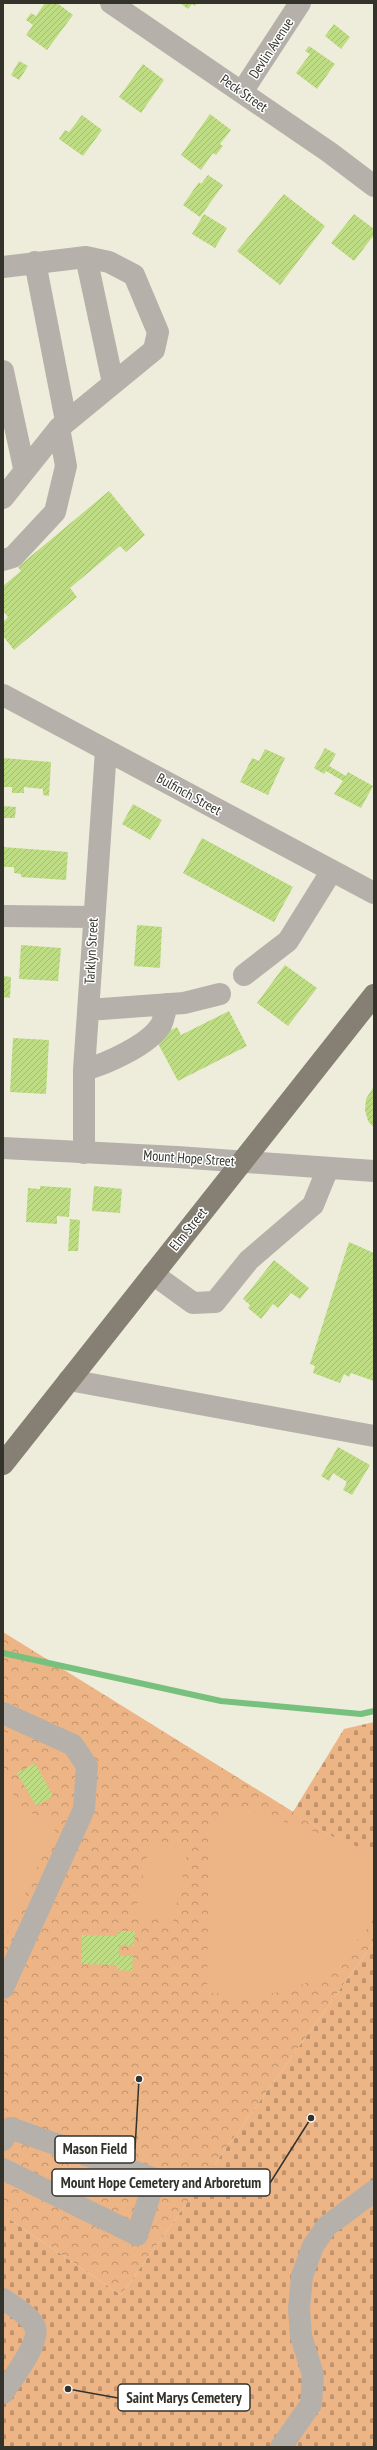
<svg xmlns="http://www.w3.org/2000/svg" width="377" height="2450" font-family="'PT Sans Narrow',sans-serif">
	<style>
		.forest { fill: url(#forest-crowns) }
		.cemetery { fill: url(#cemetery-stones) }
		.garden { fill: #edb485 }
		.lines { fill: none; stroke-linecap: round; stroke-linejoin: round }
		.stream { stroke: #78c07d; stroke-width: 6 }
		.building { fill: url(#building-hatch) }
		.minor { stroke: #b5b1aa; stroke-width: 22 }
		.major { stroke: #868074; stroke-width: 22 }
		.labels { text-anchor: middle; stroke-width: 3; stroke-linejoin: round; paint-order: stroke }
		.street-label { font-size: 14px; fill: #33332c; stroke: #fff }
		.leader { fill: none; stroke: #33332c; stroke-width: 1.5 }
		.callout-dot { fill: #33332c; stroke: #fff; stroke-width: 1.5 }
		.callout { fill: #fff; stroke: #33332c; stroke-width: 1.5 }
		.callout-label { font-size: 15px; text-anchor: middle; font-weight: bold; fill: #33332c }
	</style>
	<defs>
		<pattern id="forest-crowns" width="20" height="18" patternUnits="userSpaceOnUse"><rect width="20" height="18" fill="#edb485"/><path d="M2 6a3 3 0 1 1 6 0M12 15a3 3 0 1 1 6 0" fill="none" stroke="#c1936d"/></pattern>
		<pattern id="cemetery-stones" width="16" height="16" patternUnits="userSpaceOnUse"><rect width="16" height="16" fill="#edb485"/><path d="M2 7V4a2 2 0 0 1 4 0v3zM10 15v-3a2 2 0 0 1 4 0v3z" fill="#c1936d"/></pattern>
		<pattern id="building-hatch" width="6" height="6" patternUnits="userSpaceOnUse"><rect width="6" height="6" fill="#bddc83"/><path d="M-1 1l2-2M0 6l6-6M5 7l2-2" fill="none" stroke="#a3bd71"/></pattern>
	</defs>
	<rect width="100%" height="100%" fill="#eeeddc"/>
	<!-- forest -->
	<path class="forest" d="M3,1632L374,1862V1942L121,2295L3,2215Z"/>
	<!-- cemetery -->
	<path class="cemetery" d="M374,1722V1862L293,1812L344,1729Z
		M374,1942V2447H3V2215L121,2295Z"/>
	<!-- garden -->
	<path class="garden" d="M3,1731L11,1734L3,1757Z
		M3,1772L20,1810L59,1821L3,1941Z
		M236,1805L374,1852C374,1868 377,1902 374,1916C371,1926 362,1935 355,1943C316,1993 266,2001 207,1992L209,1824Z
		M150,1842L188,1850L173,1923L135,1915Z"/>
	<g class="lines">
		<!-- stream -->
		<path class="stream" d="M3,1653L221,1701L361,1714L374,1711"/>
	</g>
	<!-- building -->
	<path class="building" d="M45,3H57L73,15L47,50L26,35L33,25L26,20L31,13L36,16Z
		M180,3H197L195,6L192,4L188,9Z
		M334,24L350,37L341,49L325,36Z
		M309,46L335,64L317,89L296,73L310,54L305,51Z
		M19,61L28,66L19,80L11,75Z
		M143,64L164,80L141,113L119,97Z
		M210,114L231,130L220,144L223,146L216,155L213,153L201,170L181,155Z
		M82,115L102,130L83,156L59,139L65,130L69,132Z
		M208,175L223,185L200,217L183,205L199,182L201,184Z
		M284,194L325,226L280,285L237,251Z
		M204,214L227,228L215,248L192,234Z
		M354,214L374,229V235L354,261L331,243Z
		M109,491L145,535L126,552L120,546L70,588L77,597L14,650L3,636V622L8,617L3,611V586L21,571L18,567Z
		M325,748L336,754L329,766L346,776L348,772L373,786L361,808L334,794L343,781L326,771L324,774L314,768Z
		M265,749L285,758L268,795L240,782L252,758L259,761Z
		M3,758L51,762L49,796L43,795V789L24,787V793H12V787H3Z
		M133,804L162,820L150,840L122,824Z
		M3,806L16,807L15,818H3Z
		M202,838L293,887L274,922L183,873Z
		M3,847L68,852L66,880L21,877V874L14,873V867H3Z
		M137,925L162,927L160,968L134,966Z
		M21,945L61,948L58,981L19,979Z
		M285,965L317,988L288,1026L257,1003Z
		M3,976L11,977L10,998L3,997Z
		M229,1011L247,1046L178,1081L155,1038L177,1027L181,1035Z
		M13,1038L49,1040L46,1094L10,1092Z
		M374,1086V1128L368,1121L365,1110L366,1099Z
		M40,1186L71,1188L69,1217L57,1216V1224L26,1222L28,1188L40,1189Z
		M94,1186L122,1189L120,1213L92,1211Z
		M70,1219L80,1220L78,1251H68Z
		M349,1242L374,1253V1381L351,1373L349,1377L344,1374L340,1383L313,1373L315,1366L310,1364Z
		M274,1260L309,1288L300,1299L291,1293L278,1308L273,1304L261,1319L248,1308L250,1305L243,1299Z
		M338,1447L370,1465L352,1495L343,1490L347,1482L333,1473L329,1481L321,1476Z
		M35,1763L53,1796L36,1806L17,1773Z
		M118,1931H135L134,1946L119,1945V1956H133L132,1971L117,1970V1965L81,1964L82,1935L118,1936Z"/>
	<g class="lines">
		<!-- minor -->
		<path class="minor" d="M111,3L329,152L374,186
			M242,92L300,3
			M86,257L113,383
			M35,262L66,421
			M3,267L86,257L109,262L134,275L158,332L154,350L59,428L3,498
			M3,371L24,468
			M3,560L13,557L55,512L66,466L59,428
			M3,695L374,893
			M3,916L93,917
			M244,975L288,941L331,872
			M88,1010L184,1003L220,994
			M84,1070C106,1064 149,1045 161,1025C164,1019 165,1011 167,1004
			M3,1148L177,1157L374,1171
			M84,1153V1070L106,750
			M153,1274L193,1303L215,1302L249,1260L313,1205L328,1168
			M69,1380L374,1436
			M3,1713L73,1745L87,1766L84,1809L3,1988
			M3,2140L10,2128L155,2179L137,2235L3,2169
			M3,2299C13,2306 28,2314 34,2325C43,2340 12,2379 3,2393
			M281,2447L311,2404L313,2375L301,2336L299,2309L302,2276L313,2246L327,2226L374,2191"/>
		<!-- major -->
		<path class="major" d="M3,1464L374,995"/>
	</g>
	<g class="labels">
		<!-- street labels -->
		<g class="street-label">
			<text transform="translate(271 48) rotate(-57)" y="5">Devlin Avenue</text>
			<text transform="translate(244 93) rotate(35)" y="5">Peck Street</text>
			<text transform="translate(189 794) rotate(29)" y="5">Bulfinch Street</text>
			<text transform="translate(91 951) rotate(-87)" y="5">Tarklyn Street</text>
			<text transform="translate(189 1158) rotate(4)" y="5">Mount Hope Street</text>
			<text transform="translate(188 1229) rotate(-51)" y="5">Elm Street</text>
		</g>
	</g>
	<!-- callouts -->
	<path class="leader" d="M139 2079L135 2149M311 2118L270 2183M68 2389L118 2398"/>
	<g class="callout-dot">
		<circle cx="139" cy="2079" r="4"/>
		<circle cx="311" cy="2118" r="4"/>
		<circle cx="68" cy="2389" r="4"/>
	</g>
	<g class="callout">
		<rect x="55" y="2136" width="80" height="27" rx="4"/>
		<rect x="52" y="2169" width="218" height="27" rx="4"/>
		<rect x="118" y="2384" width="132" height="27" rx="4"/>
	</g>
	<g class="callout-label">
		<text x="95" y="2154">Mason Field</text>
		<text x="161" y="2188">Mount Hope Cemetery and Arboretum</text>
		<text x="184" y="2403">Saint Marys Cemetery</text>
	</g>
	<!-- border -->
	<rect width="377" height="2450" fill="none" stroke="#33332c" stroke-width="8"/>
</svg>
